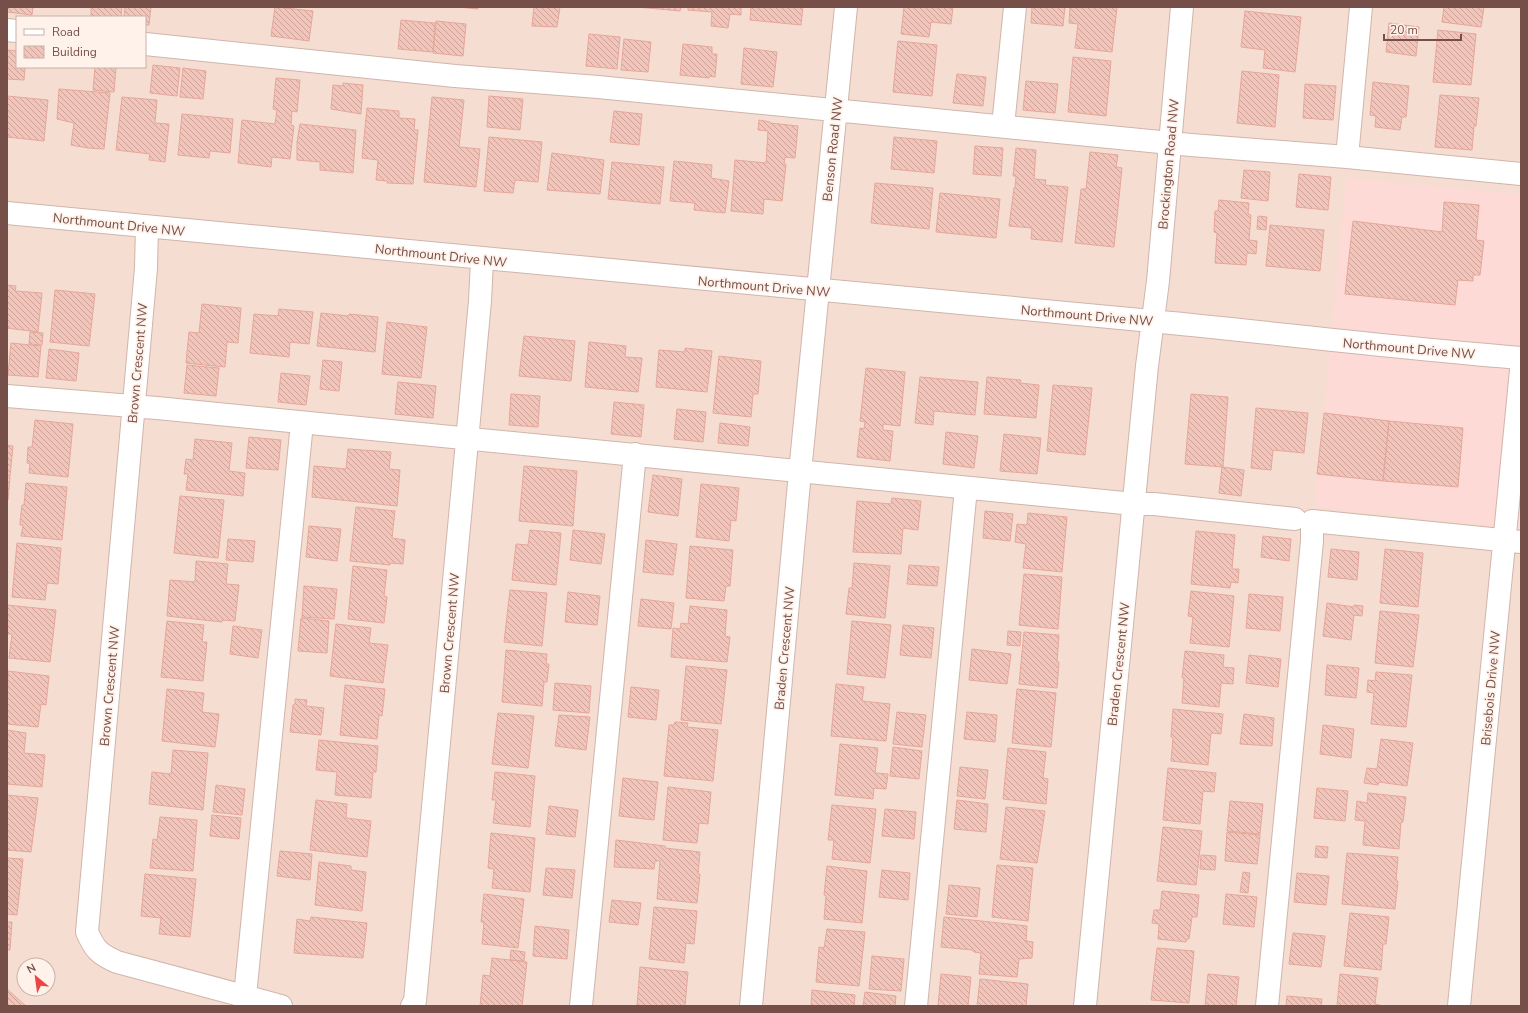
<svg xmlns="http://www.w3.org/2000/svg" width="1528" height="1013" font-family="'Nunito Sans',sans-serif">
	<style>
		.residential { fill: #f5ddd1; fill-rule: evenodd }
		.commercial { fill: #fddad6 }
		.building { fill: url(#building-back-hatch); stroke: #e6a79a }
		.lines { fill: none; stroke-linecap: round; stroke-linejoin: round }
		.minor-casing { stroke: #d0b5ac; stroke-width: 24 }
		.minor { stroke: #fff; stroke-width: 22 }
		.labels { text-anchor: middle; stroke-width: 3.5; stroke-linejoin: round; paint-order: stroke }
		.street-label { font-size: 13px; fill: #764f48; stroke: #fff2ea }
	</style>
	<defs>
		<pattern id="building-back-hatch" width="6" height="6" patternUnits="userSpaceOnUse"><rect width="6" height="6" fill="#f3c5ba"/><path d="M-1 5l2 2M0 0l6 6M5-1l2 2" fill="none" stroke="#c9a299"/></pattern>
	</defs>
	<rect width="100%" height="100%" fill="#fdede3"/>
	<!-- residential -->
	<path class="residential" d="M7,7H1521V1006H7ZM17,17H145V67H17ZM24,965H48V989H24Z"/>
	<!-- commercial -->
	<path class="commercial" d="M1346,178L1521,194V528L1315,507Z"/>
	<!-- building -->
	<path class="building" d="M7,7H33L32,15L7,12Z
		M91,7H122L121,17H91Z
		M125,7H151L149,25H145V17H124Z
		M275,7L313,11L309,41L271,36Z
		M458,7H478V9Z
		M534,7H560L557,27L532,26Z
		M637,7H681L680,11Z
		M688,7H741V15L730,14L728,28L711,26L712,12L688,10Z
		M751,7H803L801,25L750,20Z
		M904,7H953L951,24L931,22L929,37L901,34Z
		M1032,7H1065L1063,26L1031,23Z
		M1070,7H1117L1112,52L1075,48L1078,24L1069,23Z
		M1444,7H1484L1481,27L1442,22Z
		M1245,11L1301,17L1295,72L1263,68L1265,50L1241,47Z
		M401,20L435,23L433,52L398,49Z
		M436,21L466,24L463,56L433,53Z
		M1389,23L1419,27L1416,56L1386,52Z
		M1438,30L1476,34L1471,85L1433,82Z
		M589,34L620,37L617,69L586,66Z
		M624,39L651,42L648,72L621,70Z
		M898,41L937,45L932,96L893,92Z
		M683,44L712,47V54H717L715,77L709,76V78L680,75Z
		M744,48L777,52L773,87L741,84Z
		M7,50L17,51V67H25L24,80L7,79Z
		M1073,57L1111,61L1106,116L1068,112Z
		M153,65L180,68L177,96L150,93Z
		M95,67H116L114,92L93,90Z
		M183,68L206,71L203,99L180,97Z
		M1242,71L1279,75L1275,127L1237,123Z
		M957,74L986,77L983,106L953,103Z
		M276,78L300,80L297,112L292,111L291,125L294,126L290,159L272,157L271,167L238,163L242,120L275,124L277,110L273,109Z
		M1026,81L1058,84L1055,113L1023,110Z
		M1373,82L1409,86L1406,117H1402L1400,130L1375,127L1376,116L1370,115Z
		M343,83L363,85L361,114L331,109L333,85L343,86Z
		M1305,84L1336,86L1333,120L1303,118Z
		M59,89L110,93L104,149L88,148L71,145L74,123L57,119Z
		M1440,95L1479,98L1476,126H1474L1472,150L1435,147Z
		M7,96L48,100L44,141L7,137Z
		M489,96L523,99L520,130L487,127Z
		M122,97L157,100L155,123L169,124L165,162L149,160L150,154L116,150Z
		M432,97L464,100L459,147L480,149L476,187L424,182Z
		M367,108L399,111V118L415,119L414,130H418L413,184L387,183L388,181L376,180L378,160L362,158Z
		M614,111L642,114L639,145L610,142Z
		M182,114L233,119L230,153L210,151L209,158L178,155Z
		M759,120L770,122V123L798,126L795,158L785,157L784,164H786L782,201L764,199L763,214L731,211L735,160L766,163L768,131L758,130Z
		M300,124L356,130L353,173L320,170V162L297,160V142Z
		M489,137L542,142L538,182L515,180L513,193L484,191Z
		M894,137L937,141L934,173L891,169Z
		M975,146L1003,148L1001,176L973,174Z
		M1016,148L1036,150L1034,179L1046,180L1045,185L1068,187L1062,242L1031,239L1032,228L1009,226L1014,188H1015L1016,176H1013Z
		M1090,152L1118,155L1116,167L1122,168L1114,247L1075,243L1081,189H1086Z
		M552,153L604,160L600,194L547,190Z
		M674,161L712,165L711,178L729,181L725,213L694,210L695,203L670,201Z
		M612,162L664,167L660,204L608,199Z
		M1244,170L1270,172L1268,201L1241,198Z
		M1299,174L1331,177L1328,210L1296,207Z
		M875,183L933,188L929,229L871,223Z
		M940,193L1000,199L996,238L936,232Z
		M1219,200L1249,203L1248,214L1251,215L1249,240L1257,241L1256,254L1247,253L1246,265L1215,263L1217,233L1214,232L1215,211H1218Z
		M1444,202L1479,205L1476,240L1484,241L1480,275H1473V281L1458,280L1455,305L1345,294L1353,221L1442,232Z
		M1258,216L1267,217L1266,230L1257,229Z
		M1270,225L1324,230L1320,271L1266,266Z
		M7,285L16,286L15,291L42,293L38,332L7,328Z
		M55,290L95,294L89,346L50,342Z
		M202,304L241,308L238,343L227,342L225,367L186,363L189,332L199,333Z
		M279,309L313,312L309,344L290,342L289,357L250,353L254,314L278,316Z
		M321,313L349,316V314L378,317L375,352L317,346Z
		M387,322L427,327L421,378L382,374Z
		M30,332L43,333L42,345L29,344Z
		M524,336L575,341L571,381L519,376Z
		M589,342L626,346L625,357L642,358L638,392L585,387Z
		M11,343L41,346L38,377L8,375Z
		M685,348L712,351L707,392L656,387L659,350L685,352Z
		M49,349L79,353L76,381L46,378Z
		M719,356L761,361L758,394H753L751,417L713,413Z
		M323,360L342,362L339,391L320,389Z
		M187,365L219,368L216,396L184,393Z
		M866,368L905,372L900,426L883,424V430L893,431L890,461L857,457L860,428L864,429L865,422L860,421Z
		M281,373L310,376L306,405L278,402Z
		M920,377L978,382L975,415L934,411L933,425L915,423Z
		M987,377L1021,380L1020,383L1039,385L1036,418L984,414Z
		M398,382L436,386L433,418L395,414Z
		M1053,385L1092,388L1085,455L1047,451Z
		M511,394L540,396L538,427L509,425Z
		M1191,394L1228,397L1223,467L1185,464Z
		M614,402L644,405L641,437L611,434Z
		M1256,408L1308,413L1304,453L1273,450L1271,470L1251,468Z
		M677,409L706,412L703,442L674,439Z
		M1324,413L1389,421L1383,481L1317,474Z
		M35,420L73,424L68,477L29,473L30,464L27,463L28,447H32Z
		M1389,421L1463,428L1458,487L1383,481Z
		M720,423L750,427L748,446L718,443Z
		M946,432L978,436L974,468L943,464Z
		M1004,434L1041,438L1037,474L1000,471Z
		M249,437L281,440L278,470L246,468Z
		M195,439L232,443L229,471L245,473L243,496L186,490L188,474H184L186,459L193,460Z
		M7,445L13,446L10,476L7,475Z
		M348,449L391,452L389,469L400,470L397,506L312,497L314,466L346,469Z
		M524,466L577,471L573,526L519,521Z
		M1222,467L1244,470L1241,496L1219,493Z
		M653,475L682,479L678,516L648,512Z
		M7,477H10L8,500H7Z
		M26,483L67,487L62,540L21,536L23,525H20V522L22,505H24Z
		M701,484L739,488L736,521L731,520L729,541L696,537Z
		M180,496L224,500L218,558L174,553Z
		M892,498L921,501L918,530L903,528L901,554L853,552L857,501L891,504Z
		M356,507L395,511L392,538L405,540L403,564L390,563V565L350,561Z
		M985,511L1013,514L1010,541L983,538Z
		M1028,513L1067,517L1062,572L1023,568L1026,544L1015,542L1017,524L1027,525Z
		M309,526L341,529L337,561L306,557Z
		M530,530L561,533L556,585L512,580L516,544L528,545Z
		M573,530L605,534L601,564L570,560Z
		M1196,531L1235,535L1232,569H1239L1238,583L1231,582L1230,588L1191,584Z
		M1263,536L1291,539L1289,561L1261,557Z
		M228,539L255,541L253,562L226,560Z
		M646,540L677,544L673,575L643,572Z
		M17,543L61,548L58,584L47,583L45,600L12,597Z
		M690,546L733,550L730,586H726L724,601L686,598Z
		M1331,549L1359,552L1357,580L1328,577Z
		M1385,549L1423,553L1418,607L1380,603Z
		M196,561L228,564L226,584L239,585L235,621L222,620V622L167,616L170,580L195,582Z
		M854,563L890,566L885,618L846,614L849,588H852Z
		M909,565L939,567L937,586L907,584Z
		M353,566L387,570L384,596L387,597L384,623L348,619Z
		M1024,574L1062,577L1058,629L1019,625Z
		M304,586L337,589L334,619L302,617Z
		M510,590L547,593L542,646L504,642Z
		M1191,591L1234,596L1229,647L1190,643L1193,617L1188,616Z
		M568,592L600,596L597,625L565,622Z
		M1249,594L1283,597L1280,631L1246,628Z
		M641,599L674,603L671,629L638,626Z
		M1327,603L1354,607V605L1363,606L1362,616L1354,615L1351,640L1323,636Z
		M7,605L56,610L50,662L9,658L12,634H7Z
		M690,606L727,610L725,636L730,637L727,662L671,657L673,628L680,629L681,623L688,624Z
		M1380,611L1419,615L1413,667L1375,663Z
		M301,618L329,621L327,653L298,651Z
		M167,621L204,625L202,642H207L203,681L161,677Z
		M852,621L891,625L885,678L847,674Z
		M336,624L371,628L369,643L388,645L383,683L330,676Z
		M903,625L934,628L931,658L900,655Z
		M233,626L262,630L258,658L230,654Z
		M1008,631L1021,632L1020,646L1007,645Z
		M1024,632L1059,635L1057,662H1059L1057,688L1019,684Z
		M972,649L1011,654L1007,684L969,680Z
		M506,650L547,654L546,664H549L547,682H544L542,706L502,702Z
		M1185,651L1224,655L1223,667L1234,668L1233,684L1221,683L1219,707L1182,703L1184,678H1182Z
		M1249,655L1281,659L1278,687L1246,683Z
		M1327,665L1359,668L1356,698L1325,695Z
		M686,666L727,670L721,724L681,720Z
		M8,671L49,676L46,705L41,704L38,727L7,724Z
		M1376,672L1412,675L1406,727L1371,724L1374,693L1367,692L1368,680L1375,681Z
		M555,683L591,686L589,713L553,710Z
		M836,684L864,687L862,701L890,704L886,741L831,736Z
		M345,685L385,689L382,716L379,715L377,739L340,735Z
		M631,687L659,690L656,720L628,717Z
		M167,689L204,693L202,712L219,714L215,747L162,741Z
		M1017,689L1056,693L1051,747L1012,743Z
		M295,699L307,700L306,706L324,708L321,735L290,732L293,705L295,704Z
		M1173,709L1223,714L1221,734L1211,733L1208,765L1171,761L1173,738L1171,737Z
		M897,712L926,715L922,747L893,744Z
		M967,712L997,715L995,742L964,739Z
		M498,713L534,716L528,768L492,764Z
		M1244,714L1274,718L1272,746L1240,744Z
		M559,715L590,717L586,750L555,746Z
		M675,722L688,723L687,727L718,730L713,781L664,776L669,725H674Z
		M1323,725L1354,729L1351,758L1320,754Z
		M7,730L26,733L24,753L45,755L42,787L7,784Z
		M1381,739L1413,743L1407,786L1379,782L1378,785L1364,783L1367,768L1377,769Z
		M319,740L378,746L376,772H373L371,798L335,795L337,772L316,770Z
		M840,744L878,748L875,773L888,774L886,789L874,788L873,799L835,795Z
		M893,747L922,751L919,779L890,776Z
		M1008,748L1046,752L1043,778L1048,779L1046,804L1003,799Z
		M173,750L208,753L203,810L149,804L152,772L171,774Z
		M960,767L988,770L985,799L957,796Z
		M1168,768L1216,773L1214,792L1203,791L1200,824L1163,820Z
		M495,772L535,776L530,827L493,823L496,800H492Z
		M623,778L658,782L654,820L619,816Z
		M216,785L245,789L242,815L213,812Z
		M668,787L711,792L708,824L699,823L697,843L663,840Z
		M1317,788L1348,791L1345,821L1314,818Z
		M1368,793L1406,797L1403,822H1401L1399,849L1363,845L1365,821L1355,820L1357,801L1367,803Z
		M7,795L38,798L31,852L7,850Z
		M316,800L347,804L346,818L371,821L367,857L310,850Z
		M957,800L988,804L986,832L954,829Z
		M1230,801L1263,804L1260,834L1227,831Z
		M832,805L876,809L870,863L832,859L834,840H828Z
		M549,806L578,810L575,837L546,834Z
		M1006,807L1045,811L1037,863L1000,859Z
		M885,809L916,812L914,839L882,836Z
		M212,815L241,818L239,839L210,836Z
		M160,817L197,820L193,871L150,868L153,839L157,840Z
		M1163,827L1202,831L1196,885L1157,881Z
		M1227,832L1260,835L1257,864L1225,861Z
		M491,833L535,838L530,892L492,888L494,869L488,868Z
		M616,840L665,846V848L700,852L698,874H700L697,903L657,899L660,861H655L654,869L614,867Z
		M1316,846L1328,847L1327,858L1315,857Z
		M280,851L312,854L310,880L277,876Z
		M1347,853L1398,857L1396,881H1398L1395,909L1342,904Z
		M1201,855L1216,856L1215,870L1200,869Z
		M7,858L23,859L17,915L7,914Z
		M319,862L351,866V870L366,872L362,911L315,905Z
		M997,865L1033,868L1028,921L992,917Z
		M827,866L867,871L862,923L824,919L826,896L824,895Z
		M546,868L575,870L572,898L543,895Z
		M882,870L910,873L908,900L879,897Z
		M1243,872L1250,873L1248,893L1240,892Z
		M1297,873L1329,876L1326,905L1294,902Z
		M145,874L196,879L190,937L159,934L161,918L141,916Z
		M949,885L980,888L977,917L946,914Z
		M1162,891L1199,895L1197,917H1192L1189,939H1187L1186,942L1158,939L1159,924L1152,923L1154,910H1160Z
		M484,894L524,899L518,948L482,944L484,922H481Z
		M1226,894L1257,897L1254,927L1223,924Z
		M612,900L641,903L638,925L609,922Z
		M654,907L697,911L694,944L686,943L684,963L649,959Z
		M1350,913L1389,917L1386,944H1383L1381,970L1344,966Z
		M311,917L367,923L363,958L294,953L297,919L310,921Z
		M944,917L1027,926L1026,941L1033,942L1032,958L1019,959L1017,977L979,974L981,953L974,952L972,950L941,947Z
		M7,922H12L10,950H7Z
		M535,926L569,930L567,959L533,956Z
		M827,929L865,932L859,986L816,982L819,947L824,948Z
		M1293,933L1325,936L1321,967L1289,964Z
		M1157,948L1194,951L1189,1003L1151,1000Z
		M511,950L525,952L524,961L510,960Z
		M872,956L904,959L901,991L869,989Z
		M492,958L527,962L522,1006H480L483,975L490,976Z
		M640,967L688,972L685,1006H637Z
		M941,974L971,977L968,1006H938Z
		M1208,974L1239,977L1236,1006H1205Z
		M1340,974L1378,978L1375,1004L1380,1005V1006H1337Z
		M980,979L1028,984L1026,1006H977Z
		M7,989L26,1006H7Z
		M812,990L855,995L854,1006H811Z
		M865,992L896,996L895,1006H863Z
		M1287,996L1322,999L1321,1006H1286Z"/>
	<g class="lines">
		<!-- minor casing -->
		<g class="minor-casing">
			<path id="minor" d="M7,30L17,31
				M145,44L455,76L598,87L1191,145L1347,157L1521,174
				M1003,126L1015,7
				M1347,157L1361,7
				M7,213C385,250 763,285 1141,320C1268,332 1394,348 1521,358
				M147,227L146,268L87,932C95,950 99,954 117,962L281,1006
				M7,396L157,408L1134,504H1154L1295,519
				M245,996L302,423
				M412,1006L415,1001L480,301L482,260
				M581,1006L635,454
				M751,1006L800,472L846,7
				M916,1006L966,488
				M1085,1006L1147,366L1158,281L1182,7
				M1267,1006L1312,541V521L1521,542
				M1459,1006L1521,370"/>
		</g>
		<!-- minor -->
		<use href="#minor" class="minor"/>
	</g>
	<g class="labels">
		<!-- street labels -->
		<g class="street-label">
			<text transform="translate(832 149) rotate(-84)" y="5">Benson Road NW</text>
			<text transform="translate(1168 164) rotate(-85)" y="5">Brockington Road NW</text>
			<text transform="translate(119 224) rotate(6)" y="5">Northmount Drive NW</text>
			<text transform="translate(441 255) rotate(6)" y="5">Northmount Drive NW</text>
			<text transform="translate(764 286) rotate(5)" y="5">Northmount Drive NW</text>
			<text transform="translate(1087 315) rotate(5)" y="5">Northmount Drive NW</text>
			<text transform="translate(1409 348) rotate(5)" y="5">Northmount Drive NW</text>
			<text transform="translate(137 363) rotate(-85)" y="5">Brown Crescent NW</text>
			<text transform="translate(449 633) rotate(-85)" y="5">Brown Crescent NW</text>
			<text transform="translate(784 648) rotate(-85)" y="5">Braden Crescent NW</text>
			<text transform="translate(1118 664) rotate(-84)" y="5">Braden Crescent NW</text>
			<text transform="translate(109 686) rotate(-85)" y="5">Brown Crescent NW</text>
			<text transform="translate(1490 688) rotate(-85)" y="5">Brisebois Drive NW</text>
		</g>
	</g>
	<!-- border -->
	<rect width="1528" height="1013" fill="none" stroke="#764f48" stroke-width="16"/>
	<!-- legend -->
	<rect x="16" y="16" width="130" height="52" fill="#fff2ea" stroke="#c8b1a9"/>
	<rect x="24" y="29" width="20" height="6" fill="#ffffff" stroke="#c8b1a9"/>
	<text x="52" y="36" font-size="12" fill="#764f48">Road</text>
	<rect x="24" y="46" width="20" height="12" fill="url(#building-back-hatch)" stroke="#c8b1a9"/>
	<text x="52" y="56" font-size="12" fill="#764f48">Building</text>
	<!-- north arrow -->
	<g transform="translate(36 977) rotate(331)"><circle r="19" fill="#fff2ea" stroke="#c8b1a9"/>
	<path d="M0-3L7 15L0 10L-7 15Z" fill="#ea4744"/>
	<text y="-6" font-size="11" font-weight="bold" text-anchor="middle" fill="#764f48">N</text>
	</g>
	<!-- scale -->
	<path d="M1384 34v6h77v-6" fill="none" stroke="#764f48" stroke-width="2"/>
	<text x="1390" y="34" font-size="12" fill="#764f48" stroke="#fff2ea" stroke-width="3" paint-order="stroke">20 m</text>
</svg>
